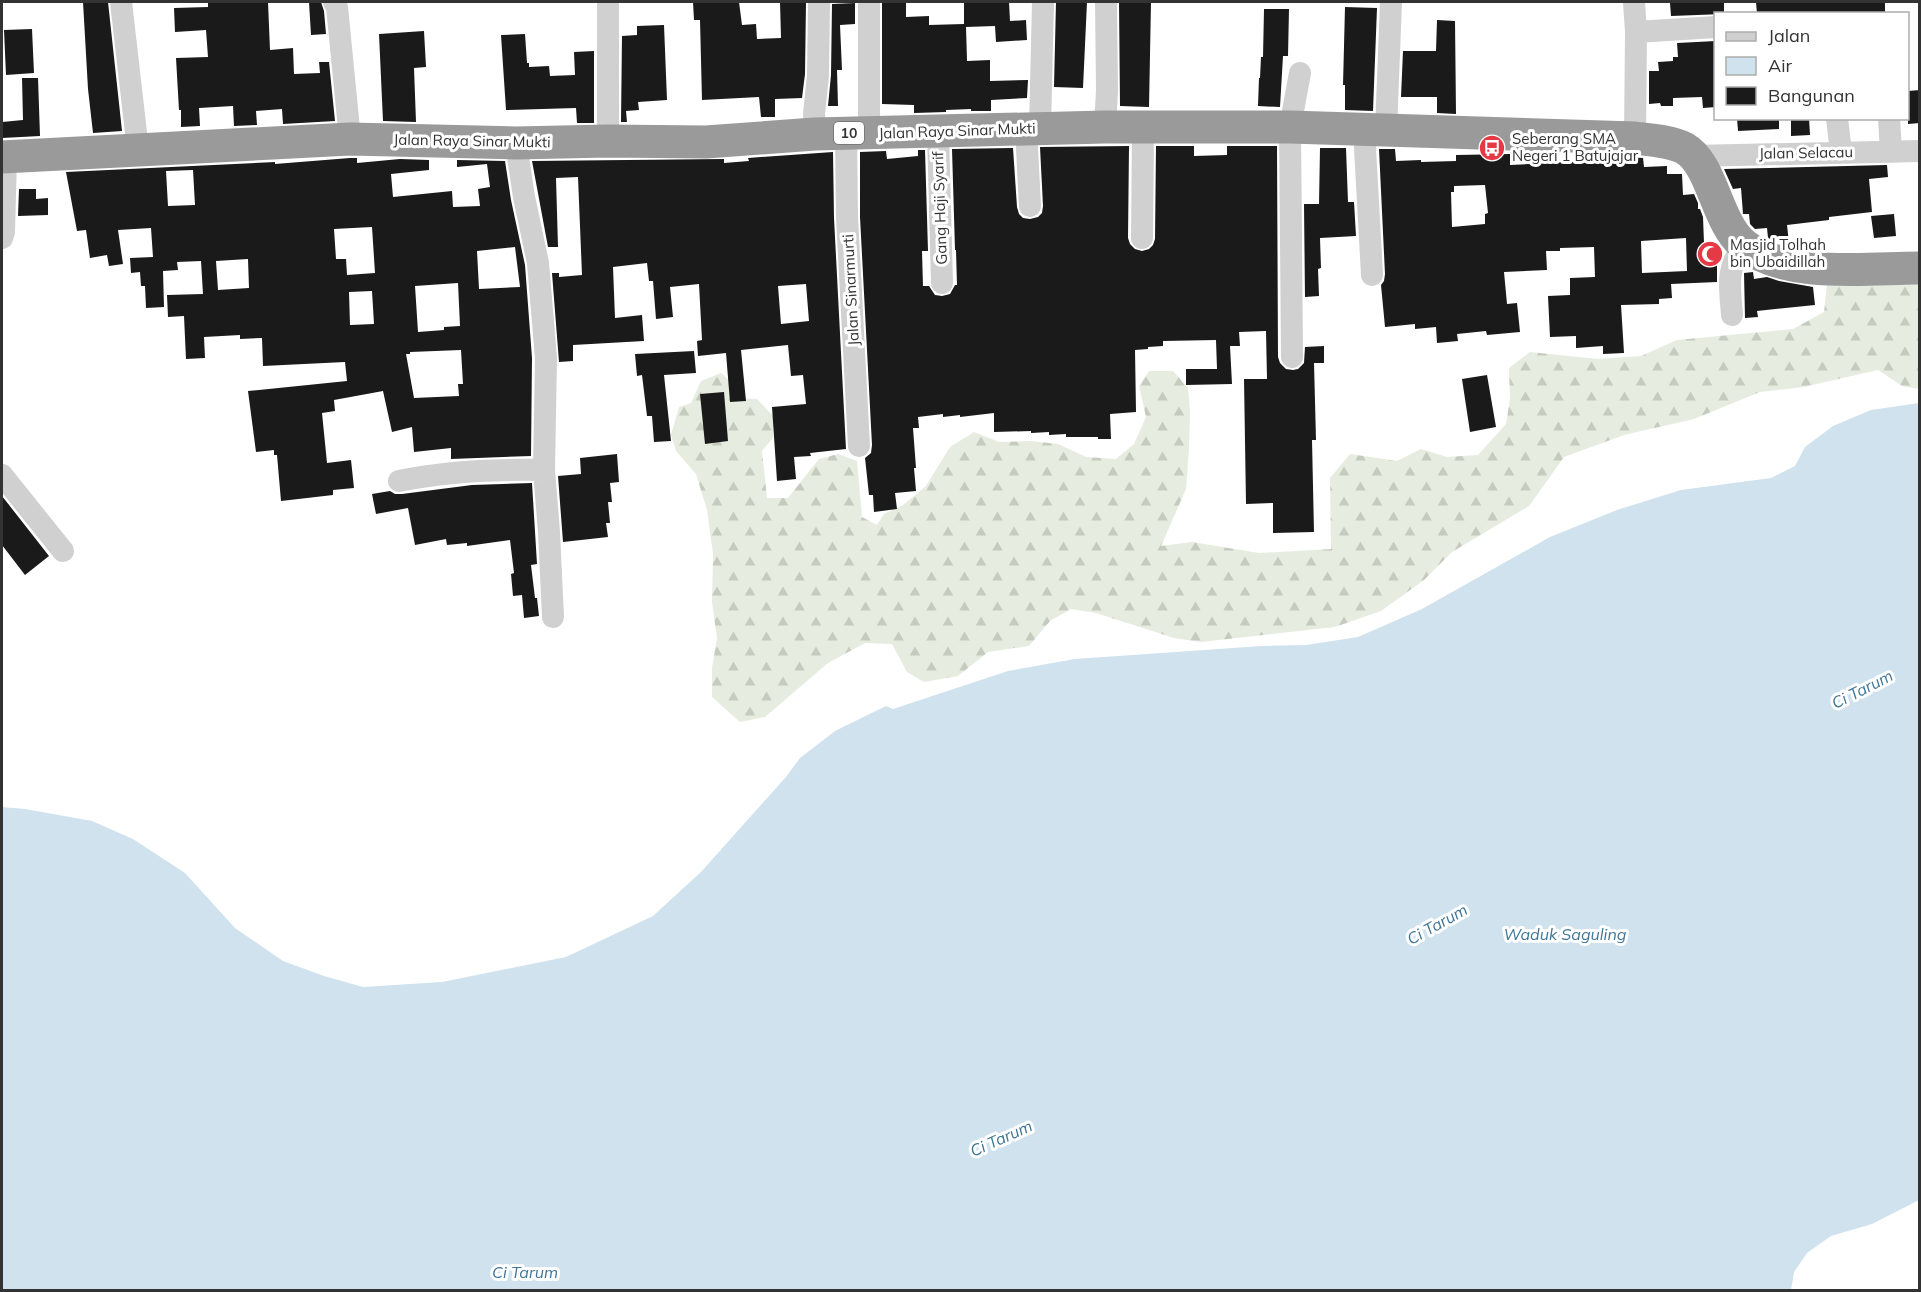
<svg xmlns="http://www.w3.org/2000/svg" width="1921" height="1292" font-family="Mulish,sans-serif">
	<style>
		.forest { fill: url(#forest-firs) }
		.water { fill: #cfe2ee }
		.building { fill: #1a1a1a; fill-rule: evenodd }
		.lines { fill: none; stroke-linecap: round; stroke-linejoin: round }
		.minor { stroke: #d0d0d0; stroke-width: 22 }
		.highway { stroke: #9a9a9a; stroke-width: 33 }
		.labels { text-anchor: middle; stroke-width: 6; stroke-linejoin: round; paint-order: stroke }
		.shield { fill: #fff; stroke: #707070; stroke-width: 1.5 }
		.shield-label { font-size: 14px; font-weight: bold; fill: #333 }
		.street-label { font-size: 15px; fill: #333; stroke: #fff }
		.poi-label { font-size: 15px; fill: #333; stroke: #fff; text-anchor: start }
		.water-label { font-size: 16px; font-style: italic; fill: #3f7597; stroke: #fff }
	</style>
	<defs>
		<pattern id="forest-firs" width="22" height="20" patternUnits="userSpaceOnUse" patternTransform="scale(1.5)"><rect width="22" height="20" fill="#e6ecdf"/><path d="M5 1l3.5 6h-7zM16 11l3.5 6h-7z" fill="#c6cbc0"/></pattern>
	</defs>
	<rect width="100%" height="100%" fill="#fff"/>
	<!-- forest -->
	<path class="forest" d="M1827,284L1919,285V389L1902,386L1878,370L1803,387L1760,392L1694,419L1624,435L1564,457L1529,506L1452,552L1424,580L1381,611L1335,627L1201,642L1174,638L1096,613L1071,609L1050,621L1029,646L988,652L958,676L924,682L907,672L892,644L865,643L828,663L765,717L740,722L712,697V668L717,638L712,602L713,554L707,510L696,474L676,451L671,435L679,407L691,403L701,381L721,373L733,383L735,398L757,399L773,416V438L762,451L767,498H788L819,459L838,454L857,461L862,517L877,525L884,514L903,505L926,486L950,447L974,432L999,442L1031,441L1058,444L1086,457L1116,459L1134,444L1146,417L1139,386L1149,371H1173L1188,388L1190,412L1189,449L1186,489L1161,546L1192,542L1259,553L1331,549L1330,478L1350,454L1397,461L1421,449L1447,457L1478,455L1506,424L1510,399L1509,368L1530,352L1597,359L1641,356L1677,340L1793,329L1824,312Z"/>
	<!-- water -->
	<path class="water" d="M1919,403V1200L1872,1224L1831,1236L1807,1253L1794,1272L1791,1290H2V807L25,809L92,821L133,839L185,873L235,928L283,961L324,976L363,987L442,982L566,957L653,916L701,872L786,777L800,758L835,731L886,706L893,709L1008,671L1075,659L1262,646L1306,645L1358,637L1422,609L1550,537L1617,510L1681,490L1771,478L1795,466L1805,447L1833,426L1871,410Z"/>
	<!-- building -->
	<path class="building" d="M83,2H108L122,131L93,133L88,89Z
		M208,2H268L270,50L293,48L294,74L320,73L319,62H329L335,121L283,124L282,109L256,111L257,125L234,126L233,106L199,108L200,126L181,127V110H179L176,58L208,57L206,30L175,32L174,8L208,7Z
		M309,2H321L324,11L326,34L311,35Z
		M693,2H739L742,25L756,24L757,39L781,38L780,2H806L805,74L802,98L775,99V117H761L759,97L702,100L700,20H694Z
		M882,2H906V17L929,16V25L964,24V2H1009L1010,21L1026,20L1027,40L996,42L995,26L966,27L967,61L990,60V81L1028,80L1027,98L991,100V111H971V109L946,110V112L914,113V105L882,104Z
		M1056,2H1087L1083,88L1054,87Z
		M1119,2H1151L1149,107L1120,106Z
		M1701,2H1724V14L1671,16L1670,3Z
		M1756,2H1885V14H1757Z
		M855,3V24L840,25L842,70H837L838,106H828L831,75L832,4Z
		M1345,7L1377,8L1373,111L1345,110V85H1343Z
		M1264,9H1289L1288,56H1283L1280,107L1258,106L1259,78H1260L1261,57H1263Z
		M1437,20L1455,21L1456,114L1437,113V97H1401L1403,51H1436Z
		M664,25L667,100L638,102L639,110L626,111L627,122H621L622,36L637,35V26Z
		M32,29L34,73L6,75L4,30Z
		M424,31L426,67L414,68L416,122L383,121L379,34Z
		M525,34L527,63H529V67L549,66L550,76L575,75L574,52L594,51V123H577L576,108L506,110L501,35Z
		M1716,41V107L1703,108L1702,97L1673,98V106H1661L1660,103L1649,104V71H1659L1658,62L1673,61V57H1678L1677,43Z
		M22,78H38L40,136L2,138V122L23,120Z
		M1920,90V123L1908,124V91Z
		M1737,118H1779V129L1738,131Z
		M1791,118H1809L1810,135L1791,136Z
		M1129,146L1128,238L1130,244L1135,249L1142,251L1149,249L1153,245L1155,239L1156,146H1194V156L1227,155V146H1277L1278,357L1280,363L1286,369L1293,370L1298,369L1304,363L1305,347L1324,346V363H1314L1316,440H1312L1314,532L1273,533V503L1246,504L1244,379H1267L1266,331L1239,332L1240,346H1230L1232,384L1186,385V369H1217L1216,340L1163,341V346L1148,347V349L1135,350L1136,412L1110,414L1111,439H1098V437H1066V434L1049,435V432L1031,433V431L994,432V413L960,417V415L943,417V414L918,417L919,428H913L916,468H914L916,491L895,493L897,509L874,512L873,495H869L865,458L871,453L872,445L860,217V152L886,151L887,159L918,156V150H925L928,251H922L923,286H929L935,295L942,296L950,294L955,285H957L956,250H955L952,149L1013,148L1017,207L1019,214L1023,218L1030,219L1038,217L1042,213L1043,206L1040,147Z
		M1320,148H1346L1348,202H1354L1356,236L1320,238L1321,268L1318,269L1319,296L1305,297L1304,204H1319Z
		M1379,149H1395L1396,161L1421,160V162L1456,161V155L1510,154V165L1605,160V156L1643,158L1644,167L1667,166V174H1682L1683,195L1694,194L1698,203V209H1700L1703,217L1704,243H1717V282L1671,284L1672,298L1659,299V304L1621,305L1624,353L1603,354V346L1576,348V336L1550,337L1548,296L1570,295V278L1595,277L1594,247L1560,248V251H1546L1547,270L1504,272L1507,304L1517,303L1520,332L1487,335L1486,331L1457,334L1458,341L1437,343L1436,327L1415,329V324L1385,327L1381,285L1384,281L1385,274ZM1485,185L1488,213L1485,214V224L1452,227L1451,192H1454V186ZM1686,238L1687,271L1642,273L1641,241Z
		M833,152L834,218L846,449L810,453L811,456L794,457L796,479L777,481L772,407L806,404L803,375L791,376L788,345L741,350L746,401L730,402L726,353L698,356L697,341L702,340L699,284L670,287L673,317L656,319L653,281H649L647,263L613,267L615,318L642,315L644,341L573,345V361L559,362L552,273H559V277L582,275L578,177L556,178L558,247H548L532,161L724,159V163L749,161L748,158ZM806,284L809,321L781,324L778,286Z
		M350,158H357V163L400,159L429,160V170L391,174L393,197L452,191L453,207L480,206L478,189L490,187L487,164L457,167V160L505,161L511,200L525,265L532,358L531,456L451,459V448L414,452L412,427L392,432L383,391L334,400L335,411L322,413L327,463L351,460L354,488L333,490V495L281,501L277,455H274V450L256,452L248,391L347,381L345,362L263,366L262,338L240,339V335L204,337L205,358L186,359L184,316L168,317L167,295L203,294L201,261L177,262L178,270L163,271L164,307L146,308L145,286H141L140,272L131,273L130,258L153,257L151,228L118,230L123,264L109,266L107,255L90,258L86,230L77,231L66,172L275,162V164ZM193,170L195,205L168,206L166,171ZM372,227L375,273L347,275L346,259H336L334,229ZM515,247L520,287L479,289L477,251ZM248,259L249,288L218,290L216,261ZM458,283L460,326L444,327V330L418,332L415,286ZM372,291L374,324L350,325L349,292ZM461,350L463,384H458L459,396L414,398L406,354H410V352Z
		M1887,165L1888,177L1869,179L1872,212L1829,217V220L1787,225L1789,243L1785,244L1768,238L1767,228L1755,229L1750,224L1749,214H1743L1741,188L1733,189L1724,169Z
		M19,189H36V199L48,198V215L18,216Z
		M1894,214L1896,236L1874,238L1871,216Z
		M1753,272L1754,279L1767,277L1779,281L1813,287L1815,305L1757,311L1758,317L1745,318L1744,273Z
		M694,351L696,373L664,375L671,441L654,442L652,416H647L642,375L637,376L635,354Z
		M1487,375L1496,427L1470,432L1462,379Z
		M724,392L728,441L705,444L700,394Z
		M617,454L619,482L610,483L612,502H608L610,523H606L608,537L563,542L558,476L581,474L580,458Z
		M532,483L537,564L531,565L535,598H537L539,616L524,618L522,595L513,596L511,574L514,573L510,540L467,546V543L447,545L446,539L415,545L408,508L376,514L372,494L390,491L395,494H402L472,485Z
		M2,496L49,556L25,575L2,545Z"/>
	<g class="lines">
		<!-- minor -->
		<path class="minor" d="M121,2L138,150
			M334,2L337,7L350,139
			M608,2V141
			M1634,2L1636,32L1635,138
			M1636,32L1716,27
			M1837,118L1841,153
			M1889,118L1891,152
			M1105,127L1107,90L1106,2
			M1040,128L1043,2
			M1026,129L1030,206
			M1364,130L1372,275
			M1386,130L1391,2
			M938,132L942,283
			M846,133L847,217L859,446
			M869,133V2
			M815,134L814,114L818,75L819,2
			M516,143L524,197L538,263L546,358L544,470
			M1693,156L1920,151
			M2,238L4,232L6,157
			M1142,238L1143,127
			M1732,315C1730,288 1725,268 1744,245
			M1292,357L1290,127L1300,73
			M2,475L63,551
			M399,481C446,471 495,469 544,470L549,532L553,617"/>
		<!-- highway -->
		<path class="highway" d="M2,157L350,139L516,143L608,141L706,142L815,134L1105,127H1290L1635,138C1650,140 1670,141 1684,148C1713,164 1716,223 1744,245C1788,279 1867,268 1920,268"/>
	</g>
	<!-- icons -->
	<defs>
		<g id="bus-disc" transform="scale(1.35)"><circle r="9.5" fill="#e63946" stroke="#fff"/><path d="M-5-6H5V4H4V6H2V4H-2V6H-4V4H-5ZM-3.5-4V0h7V-4ZM-3.5 1.2v1.5H-2V1.2ZM2 1.2v1.5H3.5V1.2Z" fill="#fff"/></g>
		<g id="mosque-disc" transform="scale(1.35)"><circle r="9.5" fill="#e63946" stroke="#fff"/><path d="M3.5-4.9A6 6 0 1 0 3.5 4.9A5 5 0 1 1 3.5-4.9Z" fill="#fff"/></g>
	</defs>
	<g fill-rule="evenodd">
		<use href="#bus-disc" x="1492" y="148"/>
		<use href="#mosque-disc" x="1710" y="254"/>
	</g>
	<g class="labels">
		<!-- shield labels -->
		<rect class="shield" x="834" y="122" width="30" height="22" rx="4.5"/>
		<g class="shield-label">
			<text x="849" y="138">10</text>
		</g>
		<!-- street labels -->
		<g class="street-label">
			<text transform="translate(957 131) rotate(-2)" y="5">Jalan Raya Sinar Mukti</text>
			<text transform="translate(472 141) rotate(1)" y="5">Jalan Raya Sinar Mukti</text>
			<text transform="translate(1806 153) rotate(-1)" y="5">Jalan Selacau</text>
			<text transform="translate(940 208) rotate(-92)" y="5">Gang Haji Syarif</text>
			<text transform="translate(851 290) rotate(-93)" y="5">Jalan Sinarmurti</text>
		</g>
		<!-- poi labels -->
		<g class="poi-label">
			<text x="1512" y="144">Seberang SMA<tspan x="1512" dy="17">Negeri 1 Batujajar</tspan></text>
			<text x="1730" y="250">Masjid Tolhah<tspan x="1730" dy="17">bin Ubaidillah</tspan></text>
		</g>
		<!-- water labels -->
		<g class="water-label">
			<text transform="translate(1862 689) rotate(-27)" y="6">Ci Tarum</text>
			<text transform="translate(1437 924) rotate(-29)" y="6">Ci Tarum</text>
			<text x="1565" y="940">Waduk Saguling</text>
			<text transform="translate(1001 1138) rotate(-24)" y="6">Ci Tarum</text>
			<text x="525" y="1278">Ci Tarum</text>
		</g>
	</g>
	<!-- border -->
	<rect width="1921" height="1292" fill="none" stroke="#333333" stroke-width="6"/>
	<!-- legend -->
	<rect x="1714" y="12" width="195" height="108" fill="#ffffff" stroke="#adadad" stroke-width="1.5"/>
	<rect x="1726" y="32" width="30" height="9" fill="#d0d0d0" stroke="#adadad" stroke-width="1.5"/>
	<text x="1768" y="42" font-size="18" fill="#333333">Jalan</text>
	<rect x="1726" y="57" width="30" height="18" fill="#cfe2ee" stroke="#adadad" stroke-width="1.5"/>
	<text x="1768" y="72" font-size="18" fill="#333333">Air</text>
	<rect x="1726" y="87" width="30" height="18" fill="#1a1a1a" stroke="#adadad" stroke-width="1.5"/>
	<text x="1768" y="102" font-size="18" fill="#333333">Bangunan</text>
</svg>
